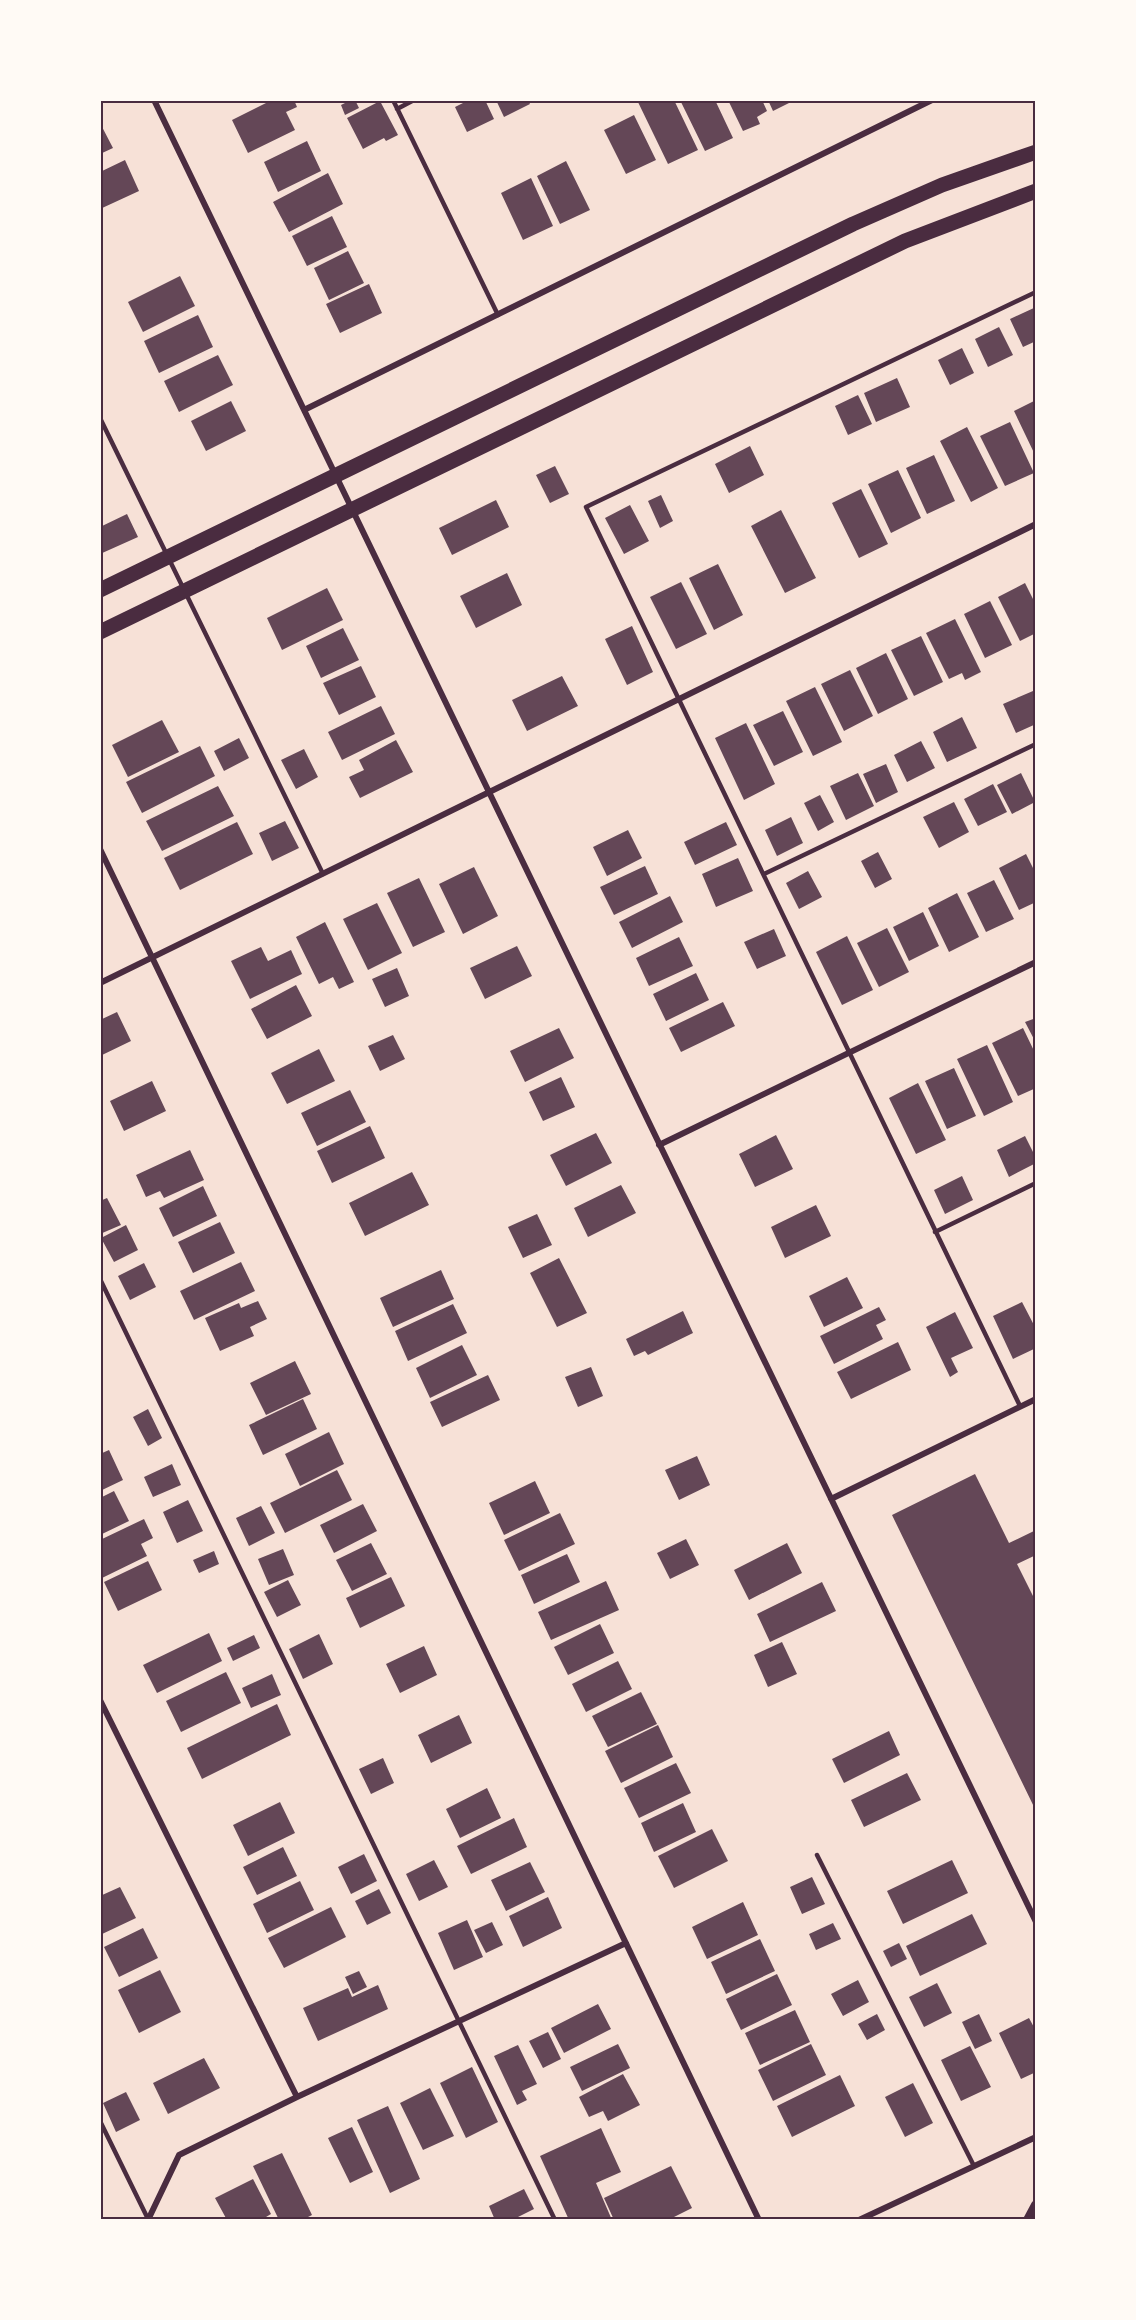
<svg xmlns="http://www.w3.org/2000/svg" width="1136" height="2320" font-family="'Nunito Sans',sans-serif">
	<style>
		.building { fill: #644757 }
		.lines { fill: none; stroke-linecap: round; stroke-linejoin: round }
		.service { stroke: #4a2c40; stroke-width: 4.5 }
		.minor { stroke: #4a2c40; stroke-width: 6 }
		.tertiary { stroke: #4a2c40; stroke-width: 10 }
		.primary { stroke: #4a2c40; stroke-width: 15 }
		.neatline { fill: none; stroke: #4a2c40; stroke-width: 2 }
	</style>
	<rect width="100%" height="100%" fill="#f7e1d7"/>
	<!-- building -->
	<path class="building" d="M272,100H294L297,107L286,112L295,130L248,153L232,120Z
		M351,100H355L359,108L345,115L341,105Z
		M469,100H485L494,119L467,132L455,107Z
		M496,100H528L530,104L504,117Z
		M637,100H674L698,150L668,164Z
		M680,100H715L733,138L705,151Z
		M728,100H762L767,111L757,117L760,124L743,131Z
		M768,100H795L773,111Z
		M380,101L398,135L386,141L384,138L363,149L347,118Z
		M634,115L656,160L626,174L604,130Z
		M100,123L113,148L100,154Z
		M307,141L321,171L278,192L264,162Z
		M125,160L139,191L100,209V172Z
		M566,161L590,210L560,224L537,176Z
		M328,173L343,204L289,232L273,202Z
		M531,178L553,226L523,240L501,193Z
		M332,216L347,247L307,266L292,236Z
		M348,251L364,283L329,300L314,268Z
		M180,276L195,306L143,332L128,302Z
		M369,284L382,313L340,333L326,304Z
		M1036,307V341L1023,347L1010,319Z
		M198,315L213,347L159,373L144,341Z
		M999,327L1013,355L988,367L975,339Z
		M962,348L974,373L950,385L938,360Z
		M218,355L233,385L179,412L164,381Z
		M897,378L910,407L876,422L864,393Z
		M858,395L872,424L848,435L835,406Z
		M1036,400V457L1014,411Z
		M231,401L246,431L206,451L191,421Z
		M1010,422L1034,473L1005,486L980,436Z
		M967,427L998,488L971,502L940,441Z
		M750,446L764,475L729,493L715,464Z
		M934,455L955,501L927,514L906,468Z
		M555,466L569,494L550,503L536,475Z
		M898,470L921,518L891,533L868,484Z
		M861,489L888,544L859,558L832,503Z
		M661,495L673,521L660,528L648,501Z
		M496,500L509,527L452,555L439,528Z
		M630,505L649,541L624,554L605,518Z
		M781,510L816,578L785,593L751,526Z
		M127,514L138,537L100,554V527Z
		M718,564L743,615L714,630L689,578Z
		M507,573L522,605L476,628L460,596Z
		M681,582L707,634L676,649L650,597Z
		M1025,583L1036,605V633L1020,641L998,597Z
		M327,588L343,620L282,650L267,618Z
		M990,601L1012,645L985,658L964,614Z
		M955,619L981,672L965,680L962,673L949,679L926,633Z
		M632,626L653,672L627,685L605,639Z
		M343,628L359,660L321,678L306,646Z
		M921,636L943,682L914,696L891,650Z
		M886,653L908,699L878,714L856,668Z
		M361,666L376,697L339,715L323,683Z
		M850,670L873,716L844,731L821,684Z
		M562,676L578,706L527,731L512,700Z
		M815,687L842,742L813,756L786,701Z
		M1033,691L1036,724L1016,733L1003,704Z
		M381,706L395,734L342,760L328,732Z
		M783,711L803,752L774,766L753,725Z
		M962,717L977,748L947,762L933,732Z
		M162,720L179,752L128,777L112,745Z
		M746,723L775,784L744,800L715,738Z
		M239,738L249,758L224,771L214,751Z
		M396,740L413,772L360,798L349,777L364,770L359,760Z
		M921,741L935,768L907,782L894,755Z
		M200,746L215,776L142,813L126,782Z
		M304,749L318,777L296,789L281,760Z
		M886,764L898,792L876,803L863,774Z
		M858,773L874,806L846,820L830,786Z
		M1021,773L1035,802L1012,814L997,785Z
		M993,784L1007,812L978,826L964,799Z
		M218,786L234,816L162,851L146,821Z
		M820,795L834,822L818,831L804,803Z
		M954,802L969,832L939,848L923,817Z
		M791,817L803,843L777,856L765,830Z
		M285,821L299,848L272,861L259,833Z
		M237,822L253,854L180,890L164,858Z
		M726,822L737,845L695,865L684,842Z
		M628,830L642,858L607,876L593,847Z
		M878,852L892,879L875,888L861,861Z
		M1026,854L1036,874V902L1019,910L999,868Z
		M738,858L753,891L716,907L702,874Z
		M645,866L658,894L614,915L600,887Z
		M474,867L498,916L463,934L439,884Z
		M808,871L822,897L799,909L786,883Z
		M419,878L445,932L413,947L387,893Z
		M994,880L1014,919L986,932L967,893Z
		M957,893L979,937L949,952L928,908Z
		M670,896L683,922L632,948L619,922Z
		M377,903L402,953L368,970L343,919Z
		M923,912L939,946L909,961L893,927Z
		M325,922L354,982L339,989L333,977L319,984L296,937Z
		M887,928L909,972L879,987L857,943Z
		M774,929L786,956L757,969L744,942Z
		M847,936L873,990L842,1005L816,952Z
		M679,937L693,966L649,986L636,958Z
		M517,946L532,976L485,999L470,968Z
		M261,947L268,961L291,950L302,974L250,999L231,961Z
		M397,968L409,996L385,1007L372,979Z
		M696,973L709,1000L666,1021L653,994Z
		M296,985L312,1016L267,1039L251,1009Z
		M723,1002L735,1026L681,1052L669,1028Z
		M117,1012L131,1041L100,1056V1020Z
		M1036,1018V1043L1025,1022Z
		M559,1028L574,1058L525,1082L510,1051Z
		M1023,1028L1036,1055V1088L1018,1096L992,1043Z
		M393,1035L405,1059L380,1071L368,1046Z
		M987,1045L1013,1102L984,1116L957,1059Z
		M319,1049L335,1081L287,1104L271,1073Z
		M954,1068L976,1116L947,1129L925,1081Z
		M561,1077L575,1107L543,1121L529,1092Z
		M152,1081L166,1111L124,1131L110,1101Z
		M918,1083L946,1140L916,1154L889,1098Z
		M350,1090L366,1122L317,1146L301,1113Z
		M370,1126L385,1158L332,1183L317,1151Z
		M596,1133L612,1163L566,1186L550,1155Z
		M776,1135L793,1169L755,1187L739,1154Z
		M1025,1136L1036,1158V1163L1009,1177L997,1150Z
		M190,1150L204,1180L164,1198L160,1191L146,1197L136,1175Z
		M412,1172L429,1205L365,1236L349,1203Z
		M962,1176L973,1200L945,1214L934,1190Z
		M621,1185L636,1213L588,1237L574,1208Z
		M203,1186L217,1216L173,1237L159,1208Z
		M107,1198L121,1225L100,1234V1201Z
		M816,1205L831,1236L785,1258L771,1227Z
		M537,1214L552,1245L523,1258L508,1227Z
		M220,1222L235,1253L193,1273L178,1242Z
		M126,1225L138,1250L114,1262L101,1238Z
		M559,1258L587,1313L557,1327L530,1273Z
		M241,1262L255,1291L194,1320L180,1291Z
		M144,1263L156,1287L130,1300L118,1276Z
		M441,1270L454,1299L393,1327L380,1298Z
		M847,1277L863,1308L824,1327L809,1296Z
		M258,1301L267,1319L250,1327L254,1336L220,1351L205,1318L239,1303L241,1308Z
		M1022,1302L1036,1329V1348L1013,1359L993,1316Z
		M453,1304L467,1333L408,1361L395,1331Z
		M879,1307L886,1320L876,1325L883,1339L834,1364L820,1336Z
		M683,1311L693,1333L648,1355L645,1351L634,1356L626,1339Z
		M955,1312L973,1348L951,1358L958,1372L950,1377L926,1327Z
		M898,1342L911,1370L851,1399L837,1372Z
		M462,1345L477,1375L430,1398L416,1368Z
		M295,1361L311,1394L266,1415L250,1383Z
		M591,1367L603,1396L578,1407L565,1377Z
		M488,1375L500,1400L442,1427L430,1402Z
		M303,1399L317,1429L263,1455L249,1425Z
		M148,1409L162,1438L148,1446L133,1417Z
		M329,1432L344,1464L300,1486L285,1454Z
		M109,1450L123,1480L100,1491V1454Z
		M697,1456L710,1485L679,1500L665,1470Z
		M172,1464L181,1485L153,1497L144,1477Z
		M337,1470L352,1500L285,1533L270,1503Z
		M975,1474L1009,1543L1036,1530V1555L1017,1564L1036,1602V1811L892,1515Z
		M535,1481L550,1513L504,1535L489,1503Z
		M114,1491L129,1521L100,1535V1498Z
		M188,1500L203,1531L177,1543L163,1512Z
		M363,1504L377,1531L334,1553L320,1525Z
		M261,1506L275,1533L249,1546L236,1518Z
		M560,1513L575,1544L519,1571L504,1540Z
		M144,1519L153,1538L141,1544L147,1556L102,1578L100,1540Z
		M686,1539L699,1565L670,1579L657,1553Z
		M371,1543L387,1574L352,1591L336,1560Z
		M787,1543L802,1573L749,1600L734,1570Z
		M283,1549L294,1575L269,1585L258,1559Z
		M214,1551L219,1564L199,1573L193,1560Z
		M567,1554L580,1582L534,1604L521,1575Z
		M148,1561L162,1590L118,1611L104,1582Z
		M391,1577L405,1606L360,1628L346,1598Z
		M288,1580L301,1605L277,1617L264,1592Z
		M606,1581L619,1610L551,1640L538,1612Z
		M822,1582L836,1611L770,1642L757,1614Z
		M600,1624L614,1653L568,1675L554,1647Z
		M209,1633L222,1661L157,1693L143,1665Z
		M319,1634L333,1664L303,1679L289,1649Z
		M254,1635L260,1648L233,1661L227,1648Z
		M782,1642L797,1674L768,1687L754,1655Z
		M424,1646L437,1675L400,1693L386,1664Z
		M618,1661L632,1689L586,1712L572,1684Z
		M226,1672L241,1703L181,1732L166,1701Z
		M272,1674L281,1695L251,1708L242,1688Z
		M641,1692L657,1724L608,1747L592,1716Z
		M277,1704L291,1735L202,1779L187,1748Z
		M459,1715L472,1743L431,1763L418,1735Z
		M658,1725L673,1757L621,1783L605,1751Z
		M889,1731L900,1755L844,1783L832,1759Z
		M383,1758L394,1783L371,1794L359,1769Z
		M676,1763L691,1793L639,1818L624,1788Z
		M907,1773L921,1800L864,1827L851,1800Z
		M487,1788L501,1818L460,1838L446,1809Z
		M280,1802L295,1833L248,1856L233,1825Z
		M683,1803L696,1832L654,1852L641,1823Z
		M514,1818L527,1847L471,1874L457,1846Z
		M712,1829L728,1861L674,1888L658,1856Z
		M283,1847L297,1876L257,1895L243,1867Z
		M364,1854L377,1881L351,1894L338,1867Z
		M434,1860L448,1887L419,1901L406,1874Z
		M952,1860L968,1893L903,1924L887,1891Z
		M530,1862L545,1892L506,1911L491,1880Z
		M812,1877L825,1904L802,1914L790,1887Z
		M300,1881L314,1910L267,1933L253,1904Z
		M120,1887L136,1918L100,1935V1896Z
		M379,1889L391,1913L367,1925L355,1901Z
		M548,1897L562,1928L523,1947L509,1916Z
		M743,1902L758,1935L707,1959L692,1927Z
		M331,1907L346,1937L284,1968L268,1938Z
		M972,1914L987,1944L920,1976L906,1946Z
		M467,1920L483,1957L454,1970L438,1933Z
		M492,1922L503,1945L486,1953L474,1930Z
		M833,1923L841,1939L816,1950L809,1934Z
		M143,1928L158,1958L119,1977L104,1947Z
		M760,1939L775,1971L726,1994L711,1962Z
		M899,1943L907,1959L891,1967L883,1951Z
		M160,1970L181,2012L139,2033L118,1990Z
		M359,1971L367,1987L353,1994L345,1977Z
		M777,1974L792,2005L741,2030L726,1999Z
		M858,1980L869,2002L843,2016L831,1994Z
		M937,1983L952,2013L924,2027L909,1997Z
		M378,1985L388,2009L318,2041L303,2008L348,1988L352,1997Z
		M598,2004L611,2029L564,2053L551,2028Z
		M795,2010L810,2042L760,2065L745,2033Z
		M877,2014L885,2030L867,2040L858,2024Z
		M979,2014L992,2041L975,2049L962,2022Z
		M1029,2018L1036,2031V2072L1021,2079L999,2033Z
		M548,2032L561,2059L543,2068L529,2041Z
		M618,2044L630,2068L582,2091L570,2067Z
		M811,2044L826,2075L773,2101L758,2070Z
		M518,2045L537,2084L522,2091L527,2100L517,2105L494,2056Z
		M970,2046L991,2087L961,2101L941,2060Z
		M204,2058L220,2088L168,2114L153,2083Z
		M472,2067L498,2122L466,2138L440,2083Z
		M623,2074L640,2105L608,2121L603,2111L589,2117L579,2097Z
		M840,2075L855,2106L792,2137L777,2106Z
		M913,2083L933,2123L905,2137L885,2097Z
		M430,2088L454,2136L423,2150L400,2103Z
		M126,2092L140,2120L116,2132L103,2103Z
		M388,2106L420,2179L390,2193L357,2120Z
		M352,2127L373,2172L350,2183L328,2138Z
		M601,2128L621,2172L596,2183L612,2220H569L540,2156Z
		M282,2153L312,2215L302,2220H279L253,2166Z
		M671,2166L692,2208L668,2220H614L604,2198Z
		M253,2179L271,2214L261,2220H227L215,2198Z
		M524,2189L534,2209L512,2220H495L489,2206Z"/>
	<g class="lines">
		<!-- service -->
		<path class="service" d="M393,100L498,315
			M397,109L414,100
			M100,418L323,874
			M764,874L1036,744
			M935,1232L1036,1183
			M100,1279L555,2220
			M1020,1406L586,507L1036,292
			M817,1855L973,2164
			M100,2121L148,2219"/>
		<!-- minor -->
		<path class="minor" d="M154,100L1036,1922
			M304,410L932,100
			M100,849L759,2220
			M100,983L1036,524
			M659,1145L1036,962
			M831,1499L1036,1399
			M100,1700L297,2097
			M148,2220L179,2155L297,2097L626,1943
			M859,2220L1036,2137"/>
		<!-- tertiary -->
		<path class="tertiary" d="M1028,2220L1036,2205"/>
		<!-- primary -->
		<path class="primary" d="M100,590L853,224L942,185L1036,152
			M100,632L905,241L1036,191"/>
	</g>
	<!-- border -->
	<rect width="1136" height="2320" fill="none" stroke="#fffaf5" stroke-width="204"/>
	<rect x="102" y="102" width="932" height="2116" class="neatline"/>
</svg>
